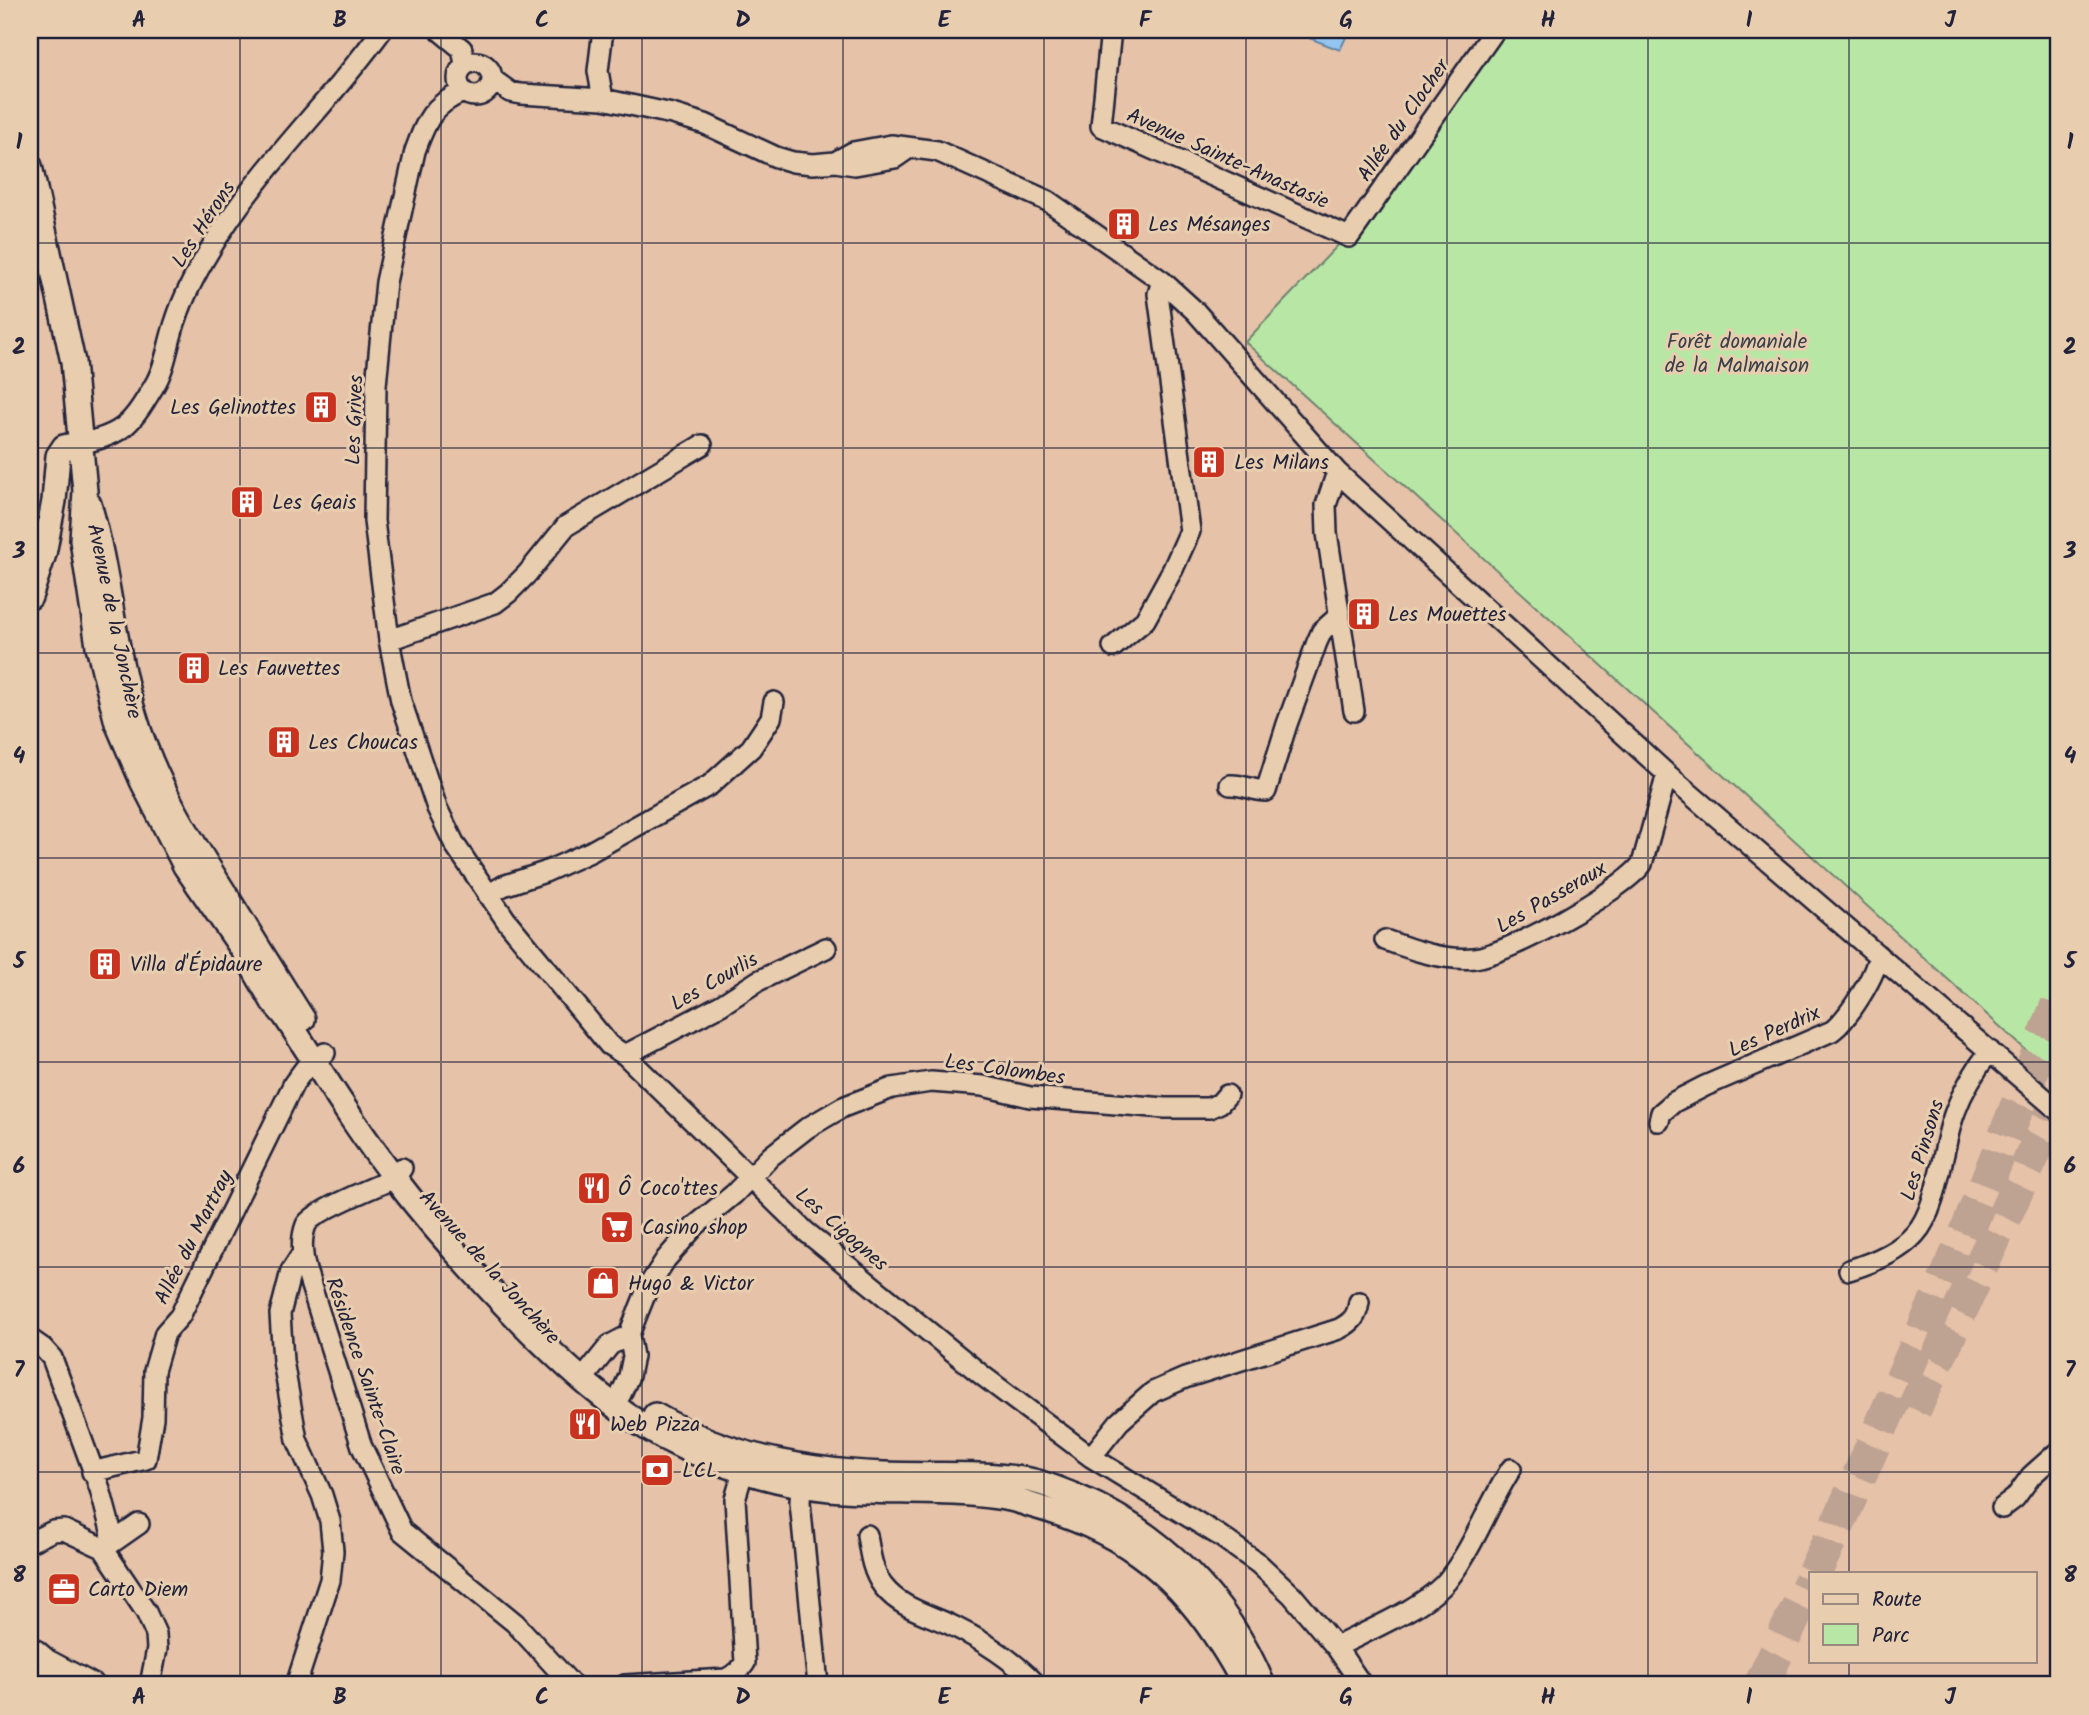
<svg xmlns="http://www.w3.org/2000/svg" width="2089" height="1715" font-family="Kalam,sans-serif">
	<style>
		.green { fill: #b8e7a5; stroke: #6d8470; stroke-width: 2 }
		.water { fill: #93c5ef; stroke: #6684a7; stroke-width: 2 }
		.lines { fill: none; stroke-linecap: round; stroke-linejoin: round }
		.motorway-tunnel { stroke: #bea292; stroke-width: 35; stroke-dasharray: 35 18; stroke-linecap: butt }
		.minor-casing { stroke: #22223b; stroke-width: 24 }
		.tertiary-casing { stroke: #22223b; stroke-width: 28 }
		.minor { stroke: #e8ceaf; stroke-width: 19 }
		.tertiary { stroke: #e8ceaf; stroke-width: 23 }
		.grid { fill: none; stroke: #22223b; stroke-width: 2; stroke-opacity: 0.55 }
		.labels { text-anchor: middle; stroke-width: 6; stroke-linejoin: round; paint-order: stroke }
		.street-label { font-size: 21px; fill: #22223b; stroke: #e8ceaf }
		.poi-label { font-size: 21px; fill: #22223b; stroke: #e8ceaf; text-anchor: start }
		.park-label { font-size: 21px; fill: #38404b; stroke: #e8ceaf }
		.neatline { fill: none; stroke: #22223b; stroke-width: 2.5 }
		.grid-label { font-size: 23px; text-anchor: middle; font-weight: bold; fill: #22223b }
	</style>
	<rect width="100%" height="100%" fill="#e5c2a8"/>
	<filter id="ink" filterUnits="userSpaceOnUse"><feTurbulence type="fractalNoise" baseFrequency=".0143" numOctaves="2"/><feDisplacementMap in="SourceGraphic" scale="14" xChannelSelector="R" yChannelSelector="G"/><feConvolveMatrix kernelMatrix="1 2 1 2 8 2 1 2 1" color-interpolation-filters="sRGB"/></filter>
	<g filter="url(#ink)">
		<!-- green -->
		<path class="green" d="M1506,30H2059V1080L1245,342L1341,242Z"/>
		<!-- water -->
		<path class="water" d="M1312,30H1334L1347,35L1340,50L1309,38Z"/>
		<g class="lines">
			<!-- motorway-tunnel -->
			<path class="motorway-tunnel" d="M1914,1409L2059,1099
				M1814,1573L1843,1513L1967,1232L2059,1002
				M1761,1685L1811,1581"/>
			<!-- minor casing -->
			<g class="minor-casing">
				<path id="minor" d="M439,30L462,49L465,64
					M603,30L598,71L603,99
					M1111,30L1101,126L1349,237L1495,30
					M458 79a17 17 0 1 1 34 0a17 17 0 1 1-34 0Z
					M492,79L510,92L521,94L603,99L672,114L705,124L776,157L793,162L813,164L835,162L855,165L895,158L908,149
					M463,92C432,105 426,121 415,151L386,282L376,385L374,521L389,640L401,701L437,808L455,845L506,920L609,1045L625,1055L805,1231L983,1376L1091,1457L1220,1536L1259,1564L1292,1595L1336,1647L1362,1685
					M835,162L853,152L891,145L937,151L1048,201L1162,281L1195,311L1337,472L1667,774L2059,1111
					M82,443C125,435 133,421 154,386C166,367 168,342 176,320C184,295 197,271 211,248C258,169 328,105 382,30
					M1337,472L1326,505L1327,533L1354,711
					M389,640L495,603L508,593L527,574L566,526L702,445
					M1113,647L1145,620L1173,569L1190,531L1158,294L1162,281
					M1230,785C1243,784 1253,791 1266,791L1287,724L1317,642L1322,631L1340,615
					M488,895L503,886L545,872L590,852L710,785L751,748L771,718L774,702
					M1385,940C1413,950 1444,961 1474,958C1507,955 1622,891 1642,864L1667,774
					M625,1055L721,1005L758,981L826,948
					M1659,1121L1661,1113L1674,1102L1705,1086L1832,1031C1848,1019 1877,974 1878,955
					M402,1168L395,1178C377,1186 313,1211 306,1225C300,1240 302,1255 306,1270L362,1447L402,1531L515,1623L572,1685
					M1849,1270C1872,1263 1899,1252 1915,1234C1939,1208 1942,1145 1955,1112C1963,1090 1976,1069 1990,1051
					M30,1339L43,1348L52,1358L100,1489L112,1534L109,1545L103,1548
					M582,1380L610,1345L629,1335
					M613,1406L621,1394L629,1376L633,1356L629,1335L632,1327L649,1285L666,1259L695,1226L734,1194L771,1156L807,1128L843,1107L892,1088L931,1082L983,1086L1030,1097L1165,1108H1209L1220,1103L1227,1095
					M1091,1457L1119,1422L1153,1392L1185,1378L1339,1329C1352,1322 1357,1317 1359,1302
					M802,1470L800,1502L818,1685
					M92,1472L146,1459L153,1418L154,1371L165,1333L180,1316L294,1083L306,1067L325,1053
					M2002,1508L2015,1498L2031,1476L2059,1451
					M867,1535C870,1553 872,1571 883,1586C901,1609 928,1614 953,1626C984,1641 1013,1660 1037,1685
					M30,1542L53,1531L64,1530L103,1548L146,1612L156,1634L157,1649L150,1685
					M109,1545L139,1524
					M30,1645L48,1660L95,1685
					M1336,1647C1367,1631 1425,1607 1447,1581C1474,1547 1488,1505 1511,1469
					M39,1685L47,1670L48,1660
					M296,1685L330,1580L333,1551L330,1521L322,1495L297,1440L283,1361L280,1314L291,1271L302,1254
					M625,1685L726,1679L738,1672L745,1663L735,1499L747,1459"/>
			</g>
			<!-- tertiary casing -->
			<g class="tertiary-casing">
				<path id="tertiary" d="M30,166L73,362L85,491L82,540L98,646L117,723L142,781L185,866L243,950L273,1002L285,1016C321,1071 356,1129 397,1181C436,1232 479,1279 524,1325C567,1368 611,1409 664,1438C713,1464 775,1484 830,1489C888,1494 947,1489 1004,1498C1014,1499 1024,1503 1034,1506C1114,1528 1170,1567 1216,1637C1226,1652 1236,1668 1244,1685
					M89,504C110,574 113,648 135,717C154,782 191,840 227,897C252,937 277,978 303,1019
					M30,597L44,554L54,501L58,456L64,447L82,443
					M655,1415C724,1455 805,1471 884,1474C930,1476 977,1472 1023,1479C1040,1481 1057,1489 1073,1495C1161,1531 1227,1598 1263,1685"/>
			</g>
			<!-- minor -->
			<use href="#minor" class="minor"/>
			<!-- tertiary -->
			<use href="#tertiary" class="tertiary"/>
		</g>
	</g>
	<!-- grid -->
	<path class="grid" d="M240,30V1685M441,30V1685M642,30V1685M843,30V1685M1044,30V1685M1246,30V1685M1447,30V1685M1648,30V1685M1849,30V1573M30,243H2059M30,448H2059M30,653H2059M30,858H2059M30,1062H2059M30,1267H2059M30,1472H2059M1849,1661V1685"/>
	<!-- icons -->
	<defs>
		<g id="building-square" transform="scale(1.75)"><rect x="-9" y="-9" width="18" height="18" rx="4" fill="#c8321e" stroke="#e8ceaf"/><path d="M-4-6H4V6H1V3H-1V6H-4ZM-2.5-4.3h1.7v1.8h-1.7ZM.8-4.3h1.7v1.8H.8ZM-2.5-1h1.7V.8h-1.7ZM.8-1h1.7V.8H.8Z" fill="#fff"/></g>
		<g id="restaurant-square" transform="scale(1.75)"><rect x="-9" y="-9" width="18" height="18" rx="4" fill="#c8321e" stroke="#e8ceaf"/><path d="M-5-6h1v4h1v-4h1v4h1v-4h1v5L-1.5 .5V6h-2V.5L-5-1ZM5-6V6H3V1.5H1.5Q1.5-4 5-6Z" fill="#fff"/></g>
		<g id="supermarket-square" transform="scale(1.75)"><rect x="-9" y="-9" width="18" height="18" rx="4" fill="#c8321e" stroke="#e8ceaf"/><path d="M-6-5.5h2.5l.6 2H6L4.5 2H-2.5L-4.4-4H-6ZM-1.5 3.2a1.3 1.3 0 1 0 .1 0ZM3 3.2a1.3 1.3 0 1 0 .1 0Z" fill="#fff"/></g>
		<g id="shop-square" transform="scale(1.75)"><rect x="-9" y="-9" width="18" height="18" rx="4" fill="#c8321e" stroke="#e8ceaf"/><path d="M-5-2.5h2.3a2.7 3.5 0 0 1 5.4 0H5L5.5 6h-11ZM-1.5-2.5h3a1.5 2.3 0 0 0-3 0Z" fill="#fff"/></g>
		<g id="bank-square" transform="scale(1.75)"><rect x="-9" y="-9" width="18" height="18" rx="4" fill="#c8321e" stroke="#e8ceaf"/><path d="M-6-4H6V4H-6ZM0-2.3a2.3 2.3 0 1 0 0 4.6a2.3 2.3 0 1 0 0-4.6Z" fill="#fff"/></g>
		<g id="office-square" transform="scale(1.75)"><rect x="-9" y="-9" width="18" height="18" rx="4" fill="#c8321e" stroke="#e8ceaf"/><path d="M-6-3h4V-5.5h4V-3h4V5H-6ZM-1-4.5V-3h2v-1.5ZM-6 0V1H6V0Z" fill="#fff"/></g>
	</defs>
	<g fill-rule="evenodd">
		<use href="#building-square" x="1124" y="224"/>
		<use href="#building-square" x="321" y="407"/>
		<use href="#building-square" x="1209" y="462"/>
		<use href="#building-square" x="247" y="502"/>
		<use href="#building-square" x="1364" y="614"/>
		<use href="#building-square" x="194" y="668"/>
		<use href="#building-square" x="284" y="742"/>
		<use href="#building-square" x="105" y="964"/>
		<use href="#restaurant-square" x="594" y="1188"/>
		<use href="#supermarket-square" x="617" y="1227"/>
		<use href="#shop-square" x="603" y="1283"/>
		<use href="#restaurant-square" x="585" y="1424"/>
		<use href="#bank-square" x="657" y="1470"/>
		<use href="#office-square" x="64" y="1589"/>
	</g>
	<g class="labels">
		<!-- street labels -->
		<g class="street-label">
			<text transform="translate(1403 120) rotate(-55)" y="7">Allée du Clocher</text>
			<text transform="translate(1228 158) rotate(24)" y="7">Avenue Sainte-Anastasie</text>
			<text transform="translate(203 224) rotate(-57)" y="7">Les Hérons</text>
			<text transform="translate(354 420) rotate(-88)" y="7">Les Grives</text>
			<text transform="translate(115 621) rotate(78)" y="7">Avenue de la Jonchère</text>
			<text transform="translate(1551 897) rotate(-30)" y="7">Les Passeraux</text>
			<text transform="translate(714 981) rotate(-30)" y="7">Les Courlis</text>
			<text transform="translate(1774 1031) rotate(-24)" y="7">Les Perdrix</text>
			<text transform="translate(1005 1069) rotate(8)" y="7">Les Colombes</text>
			<text transform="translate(1922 1150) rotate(-73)" y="7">Les Pinsons</text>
			<text transform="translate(842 1229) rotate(41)" y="7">Les Cigognes</text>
			<text transform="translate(193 1237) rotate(-63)" y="7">Allée du Martray</text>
			<text transform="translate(490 1267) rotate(48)" y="7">Avenue de la Jonchère</text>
			<text transform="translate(366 1376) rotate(71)" y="7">Résidence Sainte-Claire</text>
		</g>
		<!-- poi labels -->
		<g class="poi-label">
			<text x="1148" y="231">Les Mésanges</text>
			<text x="296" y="414" text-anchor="end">Les Gelinottes</text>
			<text x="1234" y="469">Les Milans</text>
			<text x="272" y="509">Les Geais</text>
			<text x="1388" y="621">Les Mouettes</text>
			<text x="218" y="675">Les Fauvettes</text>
			<text x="308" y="749">Les Choucas</text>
			<text x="130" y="971">Villa d'Épidaure</text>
			<text x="618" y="1195">Ô Coco'ttes</text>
			<text x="642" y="1234">Casino shop</text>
			<text x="628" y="1290">Hugo &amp; Victor</text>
			<text x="610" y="1431">Web Pizza</text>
			<text x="682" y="1477">LCL</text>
			<text x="88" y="1596">Carto Diem</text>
		</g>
		<!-- park labels -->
		<g class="park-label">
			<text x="1737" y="348">Forêt domaniale<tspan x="1737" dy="24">de la Malmaison</tspan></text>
		</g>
	</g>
	<!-- margin -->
	<rect width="2089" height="1715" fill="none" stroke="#e8ceaf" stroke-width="77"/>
	<!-- legend -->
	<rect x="1809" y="1572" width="228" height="91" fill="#e8ceaf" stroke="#998981" stroke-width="2"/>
	<rect x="1823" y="1594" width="35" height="10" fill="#e8ceaf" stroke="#998981" stroke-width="2"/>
	<text x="1872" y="1606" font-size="21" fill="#22223b">Route</text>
	<rect x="1823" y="1624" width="35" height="21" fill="#b8e7a5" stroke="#998981" stroke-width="2"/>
	<text x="1872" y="1642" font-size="21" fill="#22223b">Parc</text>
	<rect x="38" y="38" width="2012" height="1638" class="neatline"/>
	<g class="grid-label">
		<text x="139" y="27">A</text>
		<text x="340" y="27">B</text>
		<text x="542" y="27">C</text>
		<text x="743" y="27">D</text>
		<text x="944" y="27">E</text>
		<text x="1145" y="27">F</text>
		<text x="1346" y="27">G</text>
		<text x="1548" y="27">H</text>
		<text x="1749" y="27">I</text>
		<text x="1950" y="27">J</text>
		<text x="19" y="149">1</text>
		<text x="2070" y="149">1</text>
		<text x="19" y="354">2</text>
		<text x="2070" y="354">2</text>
		<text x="19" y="558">3</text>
		<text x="2070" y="558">3</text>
		<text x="19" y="763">4</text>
		<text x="2070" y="763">4</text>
		<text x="19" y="968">5</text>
		<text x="2070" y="968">5</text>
		<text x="19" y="1173">6</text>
		<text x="2070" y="1173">6</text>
		<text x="19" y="1377">7</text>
		<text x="2070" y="1377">7</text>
		<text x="19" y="1582">8</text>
		<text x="2070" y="1582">8</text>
		<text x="139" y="1704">A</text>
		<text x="340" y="1704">B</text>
		<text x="542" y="1704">C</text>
		<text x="743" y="1704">D</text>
		<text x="944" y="1704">E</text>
		<text x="1145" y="1704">F</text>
		<text x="1346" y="1704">G</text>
		<text x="1548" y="1704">H</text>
		<text x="1749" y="1704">I</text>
		<text x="1950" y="1704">J</text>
	</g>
</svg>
